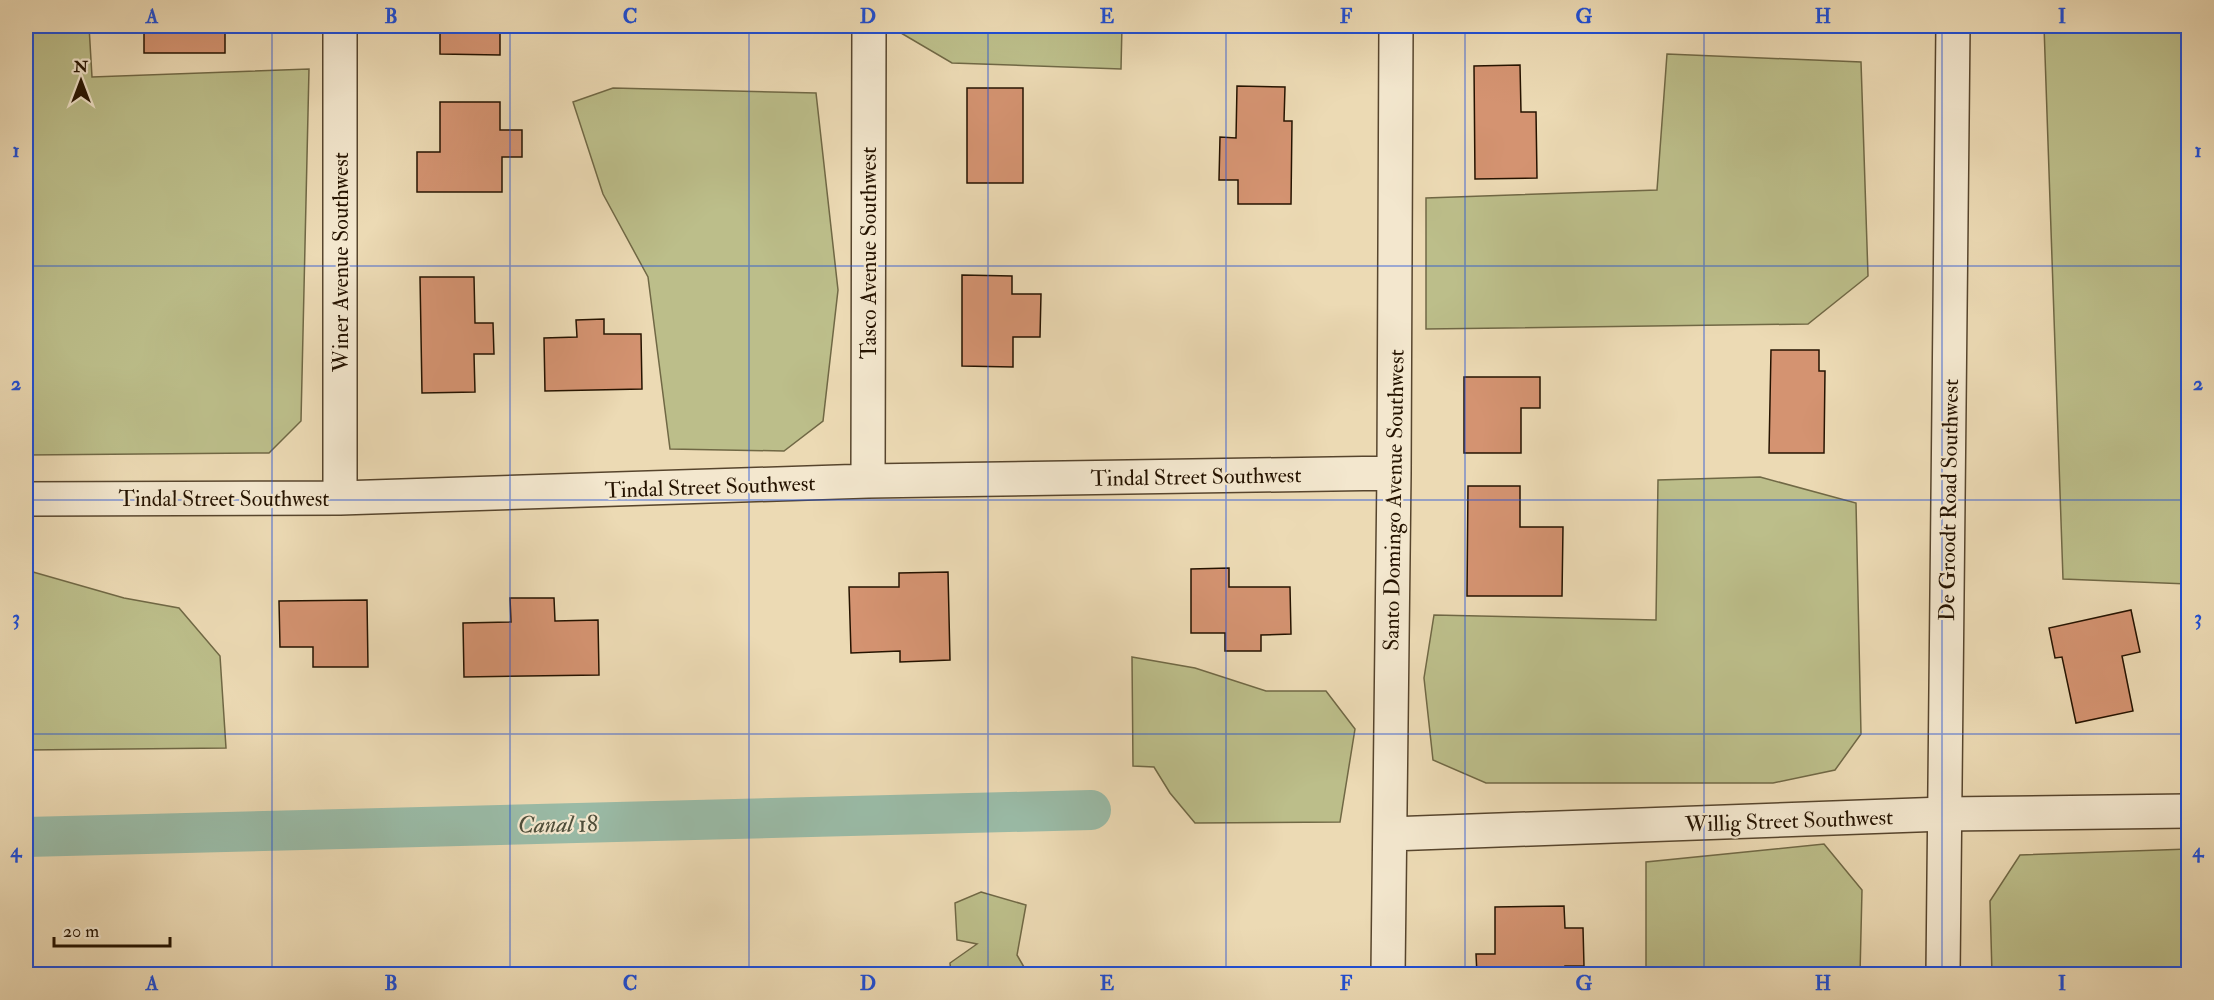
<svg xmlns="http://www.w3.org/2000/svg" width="2214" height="1000" font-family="'IM FELL Double Pica',serif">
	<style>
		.green { fill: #bcbe8a; stroke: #706845; stroke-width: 1.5 }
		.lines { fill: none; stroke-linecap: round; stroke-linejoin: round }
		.canal { stroke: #9abba7; stroke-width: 40 }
		.building { fill: #d49371; stroke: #251300; stroke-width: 1.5 }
		.minor-casing { stroke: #57452d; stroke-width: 36 }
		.tertiary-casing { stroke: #57452d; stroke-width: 36 }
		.minor { stroke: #f3e7ce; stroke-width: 33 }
		.tertiary { stroke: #f3e7ce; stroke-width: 33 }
		.grid { fill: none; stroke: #1d4ed8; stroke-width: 1.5; stroke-opacity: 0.55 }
		.labels { text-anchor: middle; stroke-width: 4.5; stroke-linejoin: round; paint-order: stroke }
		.street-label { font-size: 22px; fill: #251300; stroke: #f3e7ce }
		.water-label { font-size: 24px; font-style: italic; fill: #4e4e3a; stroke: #f3e7ce }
		.neatline { fill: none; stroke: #1d4ed8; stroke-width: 2 }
		.grid-label { font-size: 20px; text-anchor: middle; font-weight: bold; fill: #1d4ed8 }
	</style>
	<rect width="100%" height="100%" fill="#ecdab4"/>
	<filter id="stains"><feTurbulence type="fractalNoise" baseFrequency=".00333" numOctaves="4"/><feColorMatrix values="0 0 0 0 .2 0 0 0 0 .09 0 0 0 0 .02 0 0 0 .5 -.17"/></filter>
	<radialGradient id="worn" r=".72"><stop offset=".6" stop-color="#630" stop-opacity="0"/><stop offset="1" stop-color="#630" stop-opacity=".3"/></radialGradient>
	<!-- green -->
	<path class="green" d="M26,26H89L92,77L309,69L301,421L269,453L26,455Z
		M901,26H1122L1121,69L952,63L901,33Z
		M2044,26H2188V584L2063,579Z
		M1667,54L1861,62L1868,276L1808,324L1426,329V198L1657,190Z
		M613,88L816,93L838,290L823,421L784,451L670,449L648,277L603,194L573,102Z
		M1760,477L1856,503L1861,734L1835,770L1773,783H1486L1433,760L1424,678L1434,615L1656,620L1658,480Z
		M26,570L124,598L179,608L220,656L226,748L26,750Z
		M1132,657L1195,668L1266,691H1326L1355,729L1340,822L1195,823L1170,793L1154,767L1133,766Z
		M1824,844L1862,890L1860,974H1646V862Z
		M2188,849V974H1992L1990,901L2020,855Z
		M981,892L1026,905L1017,955L1028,974H951L950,963L977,944L957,940L955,903Z"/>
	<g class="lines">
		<!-- canal -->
		<path class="canal" d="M26,837L1091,810"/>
	</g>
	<!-- building -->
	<path class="building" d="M144,26H225V53H144Z
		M440,26H500V55L440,54Z
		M686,26H757V31L686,30Z
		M1722,26H1809V31H1722Z
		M1520,65L1521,112H1536L1537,178L1475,179L1474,66Z
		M1237,86L1285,87L1284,121H1292L1291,204H1238V180H1219L1220,137L1236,138Z
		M967,88H1023V183H967Z
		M440,102H500V130H522V157H502V192H417V152H440Z
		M962,275L1012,276V294H1041L1040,337H1013V367L962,366Z
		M420,277H474L475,323H493L494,354H474L475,392L422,393Z
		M604,319V334H641L642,389L545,391L544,338L577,337L576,320Z
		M1771,350H1819V371H1825L1824,453H1769Z
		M1464,377H1540V408H1521V453H1464Z
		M1468,486H1520V527H1563L1562,596H1467Z
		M1229,568V587H1290L1291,634L1261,635V651H1225V633H1191V569Z
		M948,572L950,660L900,662V651L851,653L849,587H899V573Z
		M510,598H554L555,621L598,620L599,675L464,677L463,623L511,622Z
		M367,600L368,667H313V647H280L279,601Z
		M2131,610L2140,652L2122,656L2133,711L2076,723L2062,657L2055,658L2049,628Z
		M1564,906L1565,928H1583L1584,966H1565V974H1477L1476,954H1495V907Z"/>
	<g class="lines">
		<!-- minor casing -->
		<g class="minor-casing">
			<path id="minor" d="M340,26V498
				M868,481L869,26
				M26,499L340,498L868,481L1394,473
				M1390,834L1944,814L2188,811
				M1388,974L1394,473L1396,26"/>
		</g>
		<!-- tertiary casing -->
		<g class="tertiary-casing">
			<path id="tertiary" d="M1943,974L1953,26"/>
		</g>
		<!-- minor -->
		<use href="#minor" class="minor"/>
		<!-- tertiary -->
		<use href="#tertiary" class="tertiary"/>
	</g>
	<!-- grid -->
	<path class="grid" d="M272,26V974M510,26V974M749,26V974M988,26V974M1226,26V974M1465,26V974M1704,26V974M1942,26V974M26,266H2188M26,500H2188M26,734H2188"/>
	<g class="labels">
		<!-- street labels -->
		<g class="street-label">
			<text transform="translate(868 253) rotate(-90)" y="8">Tasco Avenue Southwest</text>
			<text transform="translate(340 262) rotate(-90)" y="8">Winer Avenue Southwest</text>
			<text transform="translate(1196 476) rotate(-1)" y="8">Tindal Street Southwest</text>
			<text transform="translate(710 486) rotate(-2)" y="8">Tindal Street Southwest</text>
			<text x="224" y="506">Tindal Street Southwest</text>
			<text transform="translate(1393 500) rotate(-89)" y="8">Santo Domingo Avenue Southwest</text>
			<text transform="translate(1948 500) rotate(-89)" y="8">De Groodt Road Southwest</text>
			<text transform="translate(1789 820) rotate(-2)" y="8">Willig Street Southwest</text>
		</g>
		<!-- water labels -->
		<g class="water-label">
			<text transform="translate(558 824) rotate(-1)" y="8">Canal 18</text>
		</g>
	</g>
	<!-- margin -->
	<rect width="2214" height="1000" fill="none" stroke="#ecdab4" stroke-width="66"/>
	<!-- north arrow -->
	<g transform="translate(81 81)" stroke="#f3e7ce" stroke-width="4.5" paint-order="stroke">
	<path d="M0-4.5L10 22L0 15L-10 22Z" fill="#251300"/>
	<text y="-9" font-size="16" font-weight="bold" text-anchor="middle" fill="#251300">N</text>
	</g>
	<!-- scale -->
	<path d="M54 937v9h116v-9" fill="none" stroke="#251300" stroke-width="3"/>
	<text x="63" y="937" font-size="18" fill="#251300" stroke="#f3e7ce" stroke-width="4.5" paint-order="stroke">20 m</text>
	<rect x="33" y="33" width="2148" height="934" class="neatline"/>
	<g class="grid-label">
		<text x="152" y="23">A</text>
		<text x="391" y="23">B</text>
		<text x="630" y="23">C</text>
		<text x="868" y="23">D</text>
		<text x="1107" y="23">E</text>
		<text x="1346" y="23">F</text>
		<text x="1584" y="23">G</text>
		<text x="1823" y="23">H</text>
		<text x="2062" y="23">I</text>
		<text x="16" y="157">1</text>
		<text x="2198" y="157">1</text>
		<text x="16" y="390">2</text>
		<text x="2198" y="390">2</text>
		<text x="16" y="624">3</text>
		<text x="2198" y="624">3</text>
		<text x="16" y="857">4</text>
		<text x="2198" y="857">4</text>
		<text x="152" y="990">A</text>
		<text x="391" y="990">B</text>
		<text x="630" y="990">C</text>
		<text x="868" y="990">D</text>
		<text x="1107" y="990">E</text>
		<text x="1346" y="990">F</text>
		<text x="1584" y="990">G</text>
		<text x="1823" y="990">H</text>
		<text x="2062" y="990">I</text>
	</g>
	<rect width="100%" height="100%" filter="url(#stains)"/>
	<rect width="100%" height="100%" fill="url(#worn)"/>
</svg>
